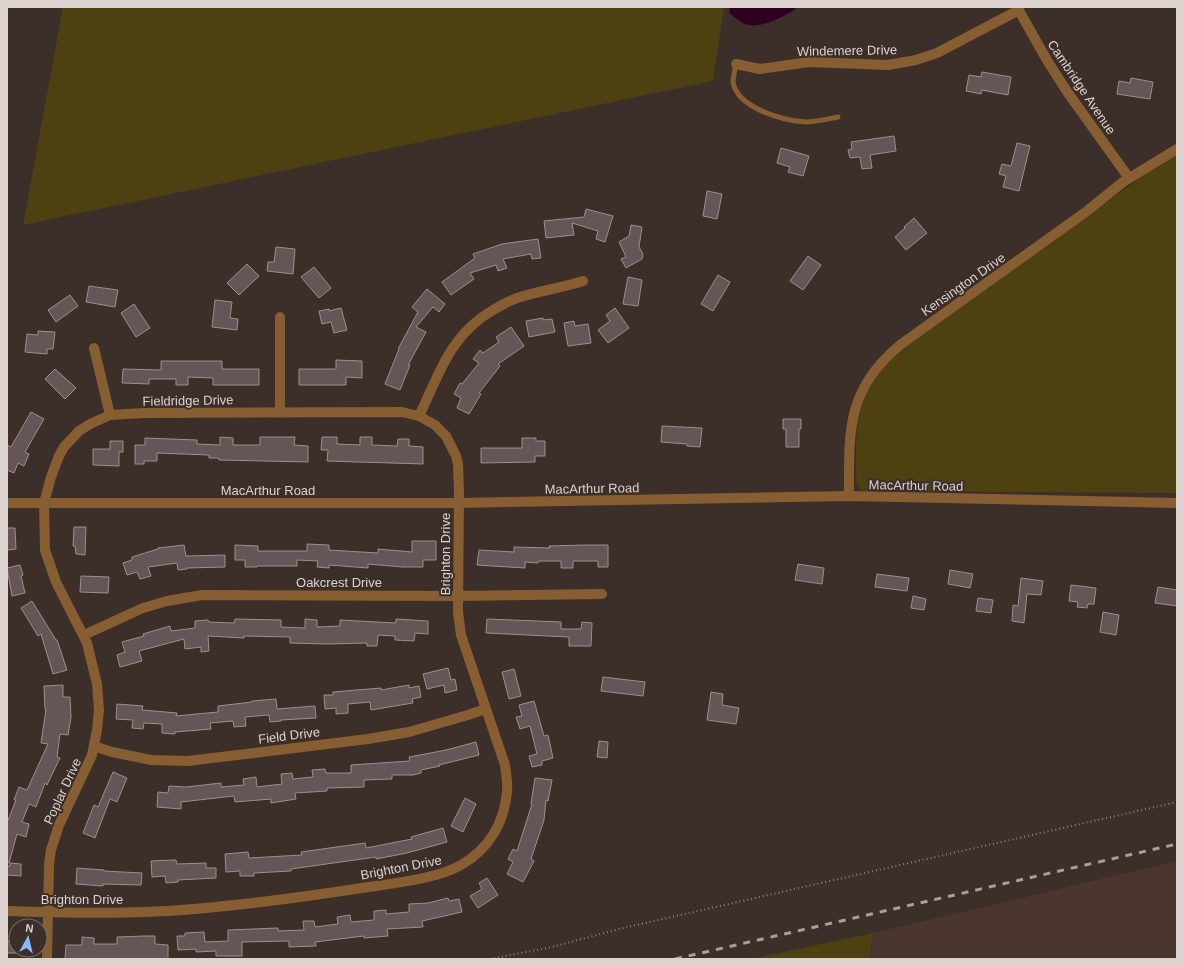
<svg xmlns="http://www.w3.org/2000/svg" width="1184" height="966" font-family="Helvetica,sans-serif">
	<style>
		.built { fill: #4a352f }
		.green { fill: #4d4111 }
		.water { fill: #300023 }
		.building { fill: #665557; stroke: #a08d8f }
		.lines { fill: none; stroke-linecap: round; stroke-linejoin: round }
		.path { stroke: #8f837f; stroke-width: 2; stroke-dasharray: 1 3; stroke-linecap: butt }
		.service { stroke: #875e32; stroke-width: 5 }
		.minor { stroke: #875e32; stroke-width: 10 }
		.tertiary { stroke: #875e32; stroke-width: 10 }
		.rail { stroke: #a99e9a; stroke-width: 3; stroke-dasharray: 7 7; stroke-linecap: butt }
		.labels { text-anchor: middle; stroke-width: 4; stroke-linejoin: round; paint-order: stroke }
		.street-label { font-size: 13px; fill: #dcd2cf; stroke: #3c2e29 }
	</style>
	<rect width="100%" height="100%" fill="#3c2e29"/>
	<!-- built -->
	<path class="built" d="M1177,861V959H869L873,933Z"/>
	<!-- green -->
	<path class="green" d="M63,7H724L713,81L23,225Z
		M1177,154V493L874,491C862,490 858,492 856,478C857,456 854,431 861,409C867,388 881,370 896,354L1144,175Z
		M873,933L869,959H752Z"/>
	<!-- water -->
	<path class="water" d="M729,7H798C788,15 762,28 749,25C742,24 736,18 730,14Z"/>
	<!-- building -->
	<path class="building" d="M982,72L1011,77L1008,95L982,90L981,94L966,91L969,75L981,77Z
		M1131,78L1153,82L1150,99L1117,94L1119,81L1130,83Z
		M894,136L896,151L870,155L872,168L862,169L860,157L850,158L848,150L852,149L851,142Z
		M1017,143L1030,146L1019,191L1003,187L1006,176L999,174L1002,164L1011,166Z
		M781,148L809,156L803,176L788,172L790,167L777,163Z
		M707,191L722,194L717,219L703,216Z
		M586,209L613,216L605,242L596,239L598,231L572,223L574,235L546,238L544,221L584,217Z
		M914,218L927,233L906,250L895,237L905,228L904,227Z
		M631,225L642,227L639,247L643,254L642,259L626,268L621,259L626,257L619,242L629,236Z
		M538,239L541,258L532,259L531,254L503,259L507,268L498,271L496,265L470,273L474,279L451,295L442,282L475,258L473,254L502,244Z
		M276,247L295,249L293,274L267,271L268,262H274Z
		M808,256L821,265L803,290L790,281Z
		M247,264L259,276L239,295L227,283Z
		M314,267L331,288L319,298L301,277Z
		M718,275L730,282L713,311L701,304Z
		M628,277L642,280L638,306L623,304Z
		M89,286L118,290L115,307L86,302Z
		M427,289L445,304L439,312L433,307L416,327L426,332L408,365H410L400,390L385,384L399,349H398L418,312L412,307Z
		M70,295L78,306L56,322L48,310Z
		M215,300L232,302L230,318L238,319L237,330L212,327Z
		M134,304L150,328L136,337L121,313Z
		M341,308L347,330L334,333L331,322L322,324L319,311L329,309V311Z
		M615,308L629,328L608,343L598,330L610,321L606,315Z
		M543,318V320L552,319L555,332L529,337L526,321Z
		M574,321L575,326L588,324L591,343L568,346L564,323Z
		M511,327L524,346L498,364L500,366L479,393L481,394L469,414L457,408L461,398L454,394L460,383L462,384L479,363L473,359L480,350L483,353L499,342L496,337Z
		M38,331L55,332L53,349H47V354L25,352L27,334L38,335Z
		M336,360L362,361V378L346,377V385H299V369H336Z
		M161,361H222V369H259V385H213V378L188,377V385H176V379H149V384L122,383L123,369L161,370Z
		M55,369L76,388L65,399L45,379Z
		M31,412L44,419L25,452L29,454L24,466L18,463L14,473L7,470V445L11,447Z
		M783,419H801V429H799V447H786V429H783Z
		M662,426L702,428L700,447L687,446V444L661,442Z
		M220,437L233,438V445H260V437H295L294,445L308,446V462L219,460V458H209V455L157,453V461H144V464H135V445H145V438L197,440V444L220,445Z
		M322,437H337V444L360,445V437H372V445L397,446L398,439H409V446L423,447V464L327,461L328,450H321Z
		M522,438H536V441H545V456H535V462L481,463V448H522Z
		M110,441H123V452H119V466L93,465V449H110Z
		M74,527H86L85,555L76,554L75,546H73Z
		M7,528H15L16,549L7,550Z
		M412,541H436V560H423V567H403L368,564V568L329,565V568L317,567L318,561L297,560V566H257V567H245V560H235V545L258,546V551H307V544L329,545V550L378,553V549L412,552Z
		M184,545L186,556L225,555V567L187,568V569L178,570L177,563L148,567L151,576L140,579L137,572L127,575L123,563L132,560V557L158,549V548Z
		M584,545H608V567H598V561H573V568H561V561H539L538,563L525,562V568L477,565L479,550L514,552V547L550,548L549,546Z
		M798,564L824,568L822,584L795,580Z
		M20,565L23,575L21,576L25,593L12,596L7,568Z
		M950,570L973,574L970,588L948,584Z
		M877,574L909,578L907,591L875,587Z
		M81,576L109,577L108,593L80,592Z
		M1021,578L1043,581L1041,595L1027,594L1024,623L1012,621L1013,605L1018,606Z
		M1071,585L1096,588L1094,604H1088L1087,608L1077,607L1078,602L1069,601Z
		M1158,587L1177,590V606L1155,603Z
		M913,596L926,599L924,610L911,608Z
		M978,598L993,600L991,613L976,611Z
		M32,601L56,640H57L67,670L53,674L41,634L38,636L21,608Z
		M1103,612L1119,615L1116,635L1100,632Z
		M235,619L281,620V627L305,628V619L317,620V627L340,626V620L396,623V619L428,621V634L415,633L414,641L395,640V636L378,635L377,646H367V643L328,644L290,643V637L244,636V638L208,636L209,651L201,652V647L185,649L184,639L139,651L142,661L120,667L117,655L125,652L122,642L144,636L143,634L170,626L171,631L195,628V621L208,620L209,622L234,623Z
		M487,619L561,622V629H581L582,622L592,623L591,646H569V637L486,633Z
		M448,668L451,680L455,679L457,690L445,693L444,685L427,689L423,674Z
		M514,669L521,696L509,699L502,672Z
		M603,677L645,682L643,696L601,691Z
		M63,685V697H70L71,717L68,735L60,734L57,757L60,758L47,785L45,783L36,807L29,804L22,822L29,824L26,837L17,834L9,863L7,862V823L16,800H14L19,787L27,790L48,744L41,743L46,709H45L44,686Z
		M409,685V688L419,686L421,697L412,699L413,703L371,710L370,702L348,704V713L336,714V708L325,709L324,695H333V692L381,688V690Z
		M711,692L723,694L722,705L739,708L736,724L707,720Z
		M276,699L277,709L315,706L316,718L281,720V721L270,722L269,715L245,717L246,726L234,727L233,721L210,723L211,729L175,732V734L162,733V724L144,723L143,729L132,728L133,720L116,719L117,704L143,706L142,710L177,713L176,716L218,712V706L252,702V701Z
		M534,701L544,736L548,735L553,758L542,761V765L532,767L529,756L537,754L530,726L520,729L516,717L522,716L519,705Z
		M599,741L608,742L607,758L597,757Z
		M476,742L479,755L439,765L440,766L421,770V773L413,775H392V779L364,780V787L327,788V791L295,793L296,799L271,803V799L235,802L234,796L181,802V809L157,807L158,792L168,793L169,786L186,787L221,783V787L244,785L243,779L256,777L257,787L282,784L281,774L292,773L293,779L313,777L312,770L325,769L326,773H351V765L410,761L409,757L446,750Z
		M113,772L127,778L117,802L110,799L95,838L83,833L94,805L98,807Z
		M535,778L552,780L548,801L546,800L544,820L531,859L534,861L523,882L507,874L513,862L508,859L513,849L517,851L532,804H531Z
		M465,798L476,804L463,832L451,826Z
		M443,828L447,842L407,853L376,859V857L291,869V871L254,873V876H240V871L226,872L225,854L248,852L249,858L302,855L301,852L365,843L366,848L412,839L411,837Z
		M176,860L177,864L206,863V868H216V878L178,880V882L166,883L165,876L152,877L151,861Z
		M10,863L21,864V876L7,875V866H10Z
		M77,868L104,870V871L142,873L141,885L103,884V886L76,884Z
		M487,878L498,895L478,908L470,896L482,889L479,883Z
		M448,898L449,901L459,899L462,912L422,921L423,927L387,929L388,936L364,938V936L315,942L316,946L289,947V941L242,942V956H216V951L196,952V949L178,950L177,936H185V933L204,932L205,942L228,941V930L278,928V931L304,930L303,921H314L315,927L338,924L337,917L350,915L351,922L374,920V911L386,910V914L409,912V904L428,903Z
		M145,936H155V944L168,945V959H65L66,945H82V937L94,938V944H117V937Z
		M7,941H16V953H7Z"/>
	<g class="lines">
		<!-- path -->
		<path class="path" d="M490,959L552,947L619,929L1177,802"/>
		<!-- service -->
		<path class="service" d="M736,64C735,70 733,77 733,82C737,108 784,121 805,122C816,122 827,119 838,117"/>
		<!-- minor -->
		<path class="minor" d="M1017,7L1048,62L1068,93L1129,178
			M736,64L760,69L809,62L888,65L916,60L937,53L1019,10
			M280,317V413
			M94,348L110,415
			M419,416C440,373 449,336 493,310C501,305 509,301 517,298C539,291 561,288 583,281
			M849,496C849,431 846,390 900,345L1087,211L1123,182L1177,149
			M84,635L143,608L167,601L202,595L458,596L602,594
			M94,746L112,752L151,760L188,761L368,739L409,732L468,715L485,709
			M7,911C60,913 114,914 167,911C232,907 297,898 362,888C389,884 438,879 461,865C489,849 504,823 507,792C508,783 506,774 505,765L461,635L458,612L459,491L458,464L456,456L446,436L435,425L419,416L402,412L144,413L110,415L90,424L79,431L64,447L59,456L51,477L44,503L45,550L56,582L87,643L97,684L99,710L97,730L92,755L59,825L51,850L49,864L47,959"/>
		<!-- tertiary -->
		<path class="tertiary" d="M7,503H458L849,496L1177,503"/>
		<!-- rail -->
		<path class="rail" d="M675,959L1177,844"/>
	</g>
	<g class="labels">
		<!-- street labels -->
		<g class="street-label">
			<text transform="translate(847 50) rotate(-1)" y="5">Windemere Drive</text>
			<text transform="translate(1082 87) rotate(56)" y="5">Cambridge Avenue</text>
			<text transform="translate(963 284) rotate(-35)" y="5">Kensington Drive</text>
			<text transform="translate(188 400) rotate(-1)" y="5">Fieldridge Drive</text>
			<text transform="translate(916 485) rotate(1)" y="5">MacArthur Road</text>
			<text transform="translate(592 488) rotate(-1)" y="5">MacArthur Road</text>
			<text x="268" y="495">MacArthur Road</text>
			<text transform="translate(445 554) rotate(-90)" y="5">Brighton Drive</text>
			<text x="339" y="587">Oakcrest Drive</text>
			<text transform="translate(289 735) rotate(-7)" y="5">Field Drive</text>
			<text transform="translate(62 791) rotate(-65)" y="5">Poplar Drive</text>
			<text transform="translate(401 867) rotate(-11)" y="5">Brighton Drive</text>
			<text x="82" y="904">Brighton Drive</text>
		</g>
	</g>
	<!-- border -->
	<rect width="1184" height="966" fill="none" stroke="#dcd2cf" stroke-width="16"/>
	<!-- north arrow -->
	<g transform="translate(28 938) rotate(8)"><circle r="19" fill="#3c2e29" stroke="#7c706b"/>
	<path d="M0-3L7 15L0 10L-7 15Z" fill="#8bbafc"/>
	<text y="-6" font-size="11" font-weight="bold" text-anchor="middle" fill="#dcd2cf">N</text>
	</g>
</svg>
